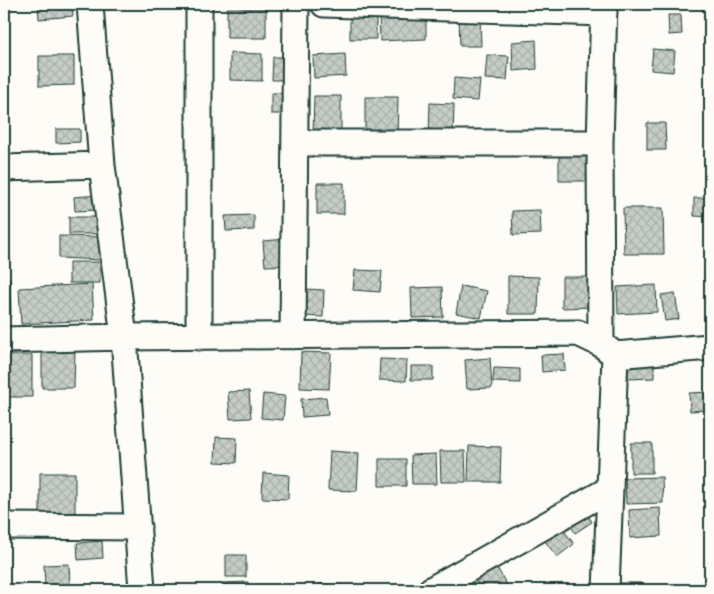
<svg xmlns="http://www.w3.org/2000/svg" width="714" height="594" font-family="Mali,sans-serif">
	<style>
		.building { fill: url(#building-cross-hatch); stroke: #1f3d34 }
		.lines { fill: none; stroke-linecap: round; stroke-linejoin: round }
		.minor-casing { stroke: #1f3d34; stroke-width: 29 }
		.minor { stroke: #fdfcf7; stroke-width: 25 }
	</style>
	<defs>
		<pattern id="building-cross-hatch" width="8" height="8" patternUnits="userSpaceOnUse" patternTransform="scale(1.25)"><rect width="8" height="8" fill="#c6cdc7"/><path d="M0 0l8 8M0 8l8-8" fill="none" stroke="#aab1ac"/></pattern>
	</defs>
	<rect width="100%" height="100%" fill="#fdfcf7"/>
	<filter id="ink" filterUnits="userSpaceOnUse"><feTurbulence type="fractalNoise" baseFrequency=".02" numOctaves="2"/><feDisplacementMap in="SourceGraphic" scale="10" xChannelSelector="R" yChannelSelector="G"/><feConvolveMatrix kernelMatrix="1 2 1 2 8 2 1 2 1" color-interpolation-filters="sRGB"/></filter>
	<g filter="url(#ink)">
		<!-- building -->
		<path class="building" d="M38,4H72L73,16L39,19Z
			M703,4H710V12L702,11Z
			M227,8H266V38H227Z
			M426,11V39L380,41L379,12Z
			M668,15H681L682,34L669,35Z
			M459,16H480L481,46H460Z
			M350,17H376V39H350Z
			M536,40L537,69L513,71L512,42Z
			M653,49L675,51L673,72L651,70Z
			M230,53L262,54V81L230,80Z
			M345,54L346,76L314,78L313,56Z
			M487,55L509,56L507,80L485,79Z
			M39,56H74V85L39,86Z
			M273,57H289V80H272Z
			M454,78L480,80L478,101L453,99Z
			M271,93H289V114H271Z
			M314,96H341V133H313Z
			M365,97H398L397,141H365Z
			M430,103L454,104L453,138L429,137Z
			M647,123H665L666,150H647Z
			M56,129H80V142L56,143Z
			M591,148V181H559V149Z
			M317,183H344V214H317Z
			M98,195L99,210L75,211L74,197Z
			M694,198H710V217L694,216Z
			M623,208H663L664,254H624Z
			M540,210L541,234L513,235L512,211Z
			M254,215V230L226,231L225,216Z
			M69,217H98V234H69Z
			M59,236L102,237L101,260L59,258Z
			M287,239L289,265L265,266L263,241Z
			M708,250H710V276H708Z
			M69,262H100V283H69Z
			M355,270L382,271L380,292L353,290Z
			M508,276L539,277L538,314H508Z
			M562,277H593L594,307L562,308Z
			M4,278H10L11,316H4Z
			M92,284L94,320L21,324L19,288Z
			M656,285L657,312L618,314L617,287Z
			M461,286L487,291L481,318L456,313Z
			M442,287L443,317L412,318L411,288Z
			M304,289L324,290L323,317L303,316Z
			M675,293L679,319L665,321L661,295Z
			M42,351H75L74,388H42Z
			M301,352L331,353L329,389L300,388Z
			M564,354L565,370L542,372L541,355Z
			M4,355H32V397H4Z
			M490,358L492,388L467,389L465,360Z
			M628,358H654V378L628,379Z
			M380,359L407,360L406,381L379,380Z
			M411,366H433V380H411Z
			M494,368L520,369V383L493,382Z
			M249,391L251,418L230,419L228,392Z
			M710,392V410L690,411L689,393Z
			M263,394L285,396L283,420L261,418Z
			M326,397L328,415L302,417L301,399Z
			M216,437L237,438L236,463L215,462Z
			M631,443H652V473H631Z
			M469,446L501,447L500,482H468Z
			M330,451L359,453L357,491L328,490Z
			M440,451H465L466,482H441Z
			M436,454L437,484H412L411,455Z
			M379,459H406V486H379Z
			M40,473H75V513H40Z
			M263,473L289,475L288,499L262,498Z
			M662,477L663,503L626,504L625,478Z
			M4,490H8L9,505H4Z
			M660,508L661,536L630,538L629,510Z
			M586,512L592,522L575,533L569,522Z
			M562,528L574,544L557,557L545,541Z
			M102,541L103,558L78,560L77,543Z
			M226,555H246V577H226Z
			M494,562L509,589L507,590H481L472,574Z
			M69,564L70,584L45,586L44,565Z
			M468,576L477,590H452Z
			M248,582V590H222V583Z
			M621,583H641V590H621Z
			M320,584L355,586V590H320Z
			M82,586H108V590H82Z"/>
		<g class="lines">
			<!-- minor casing -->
			<g class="minor-casing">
				<path id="minor" d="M90,4L102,165L124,337L142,590
					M199,4V337
					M324,4L604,13
					M296,143H600
					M4,168L102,165
					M293,336L296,4
					M4,340L124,337L578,333L601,344L615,355
					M601,344L600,143L604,4
					M4,526L138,527
					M431,590L610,489L615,355L710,347
					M606,590L610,489"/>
			</g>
			<!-- minor -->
			<use href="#minor" class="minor"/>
		</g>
	</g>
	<!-- margin -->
	<rect width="714" height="594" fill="none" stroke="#fdfcf7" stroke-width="20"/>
	<rect x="10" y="10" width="694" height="574" fill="none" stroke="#1f3d34" stroke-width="2" filter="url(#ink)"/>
</svg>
